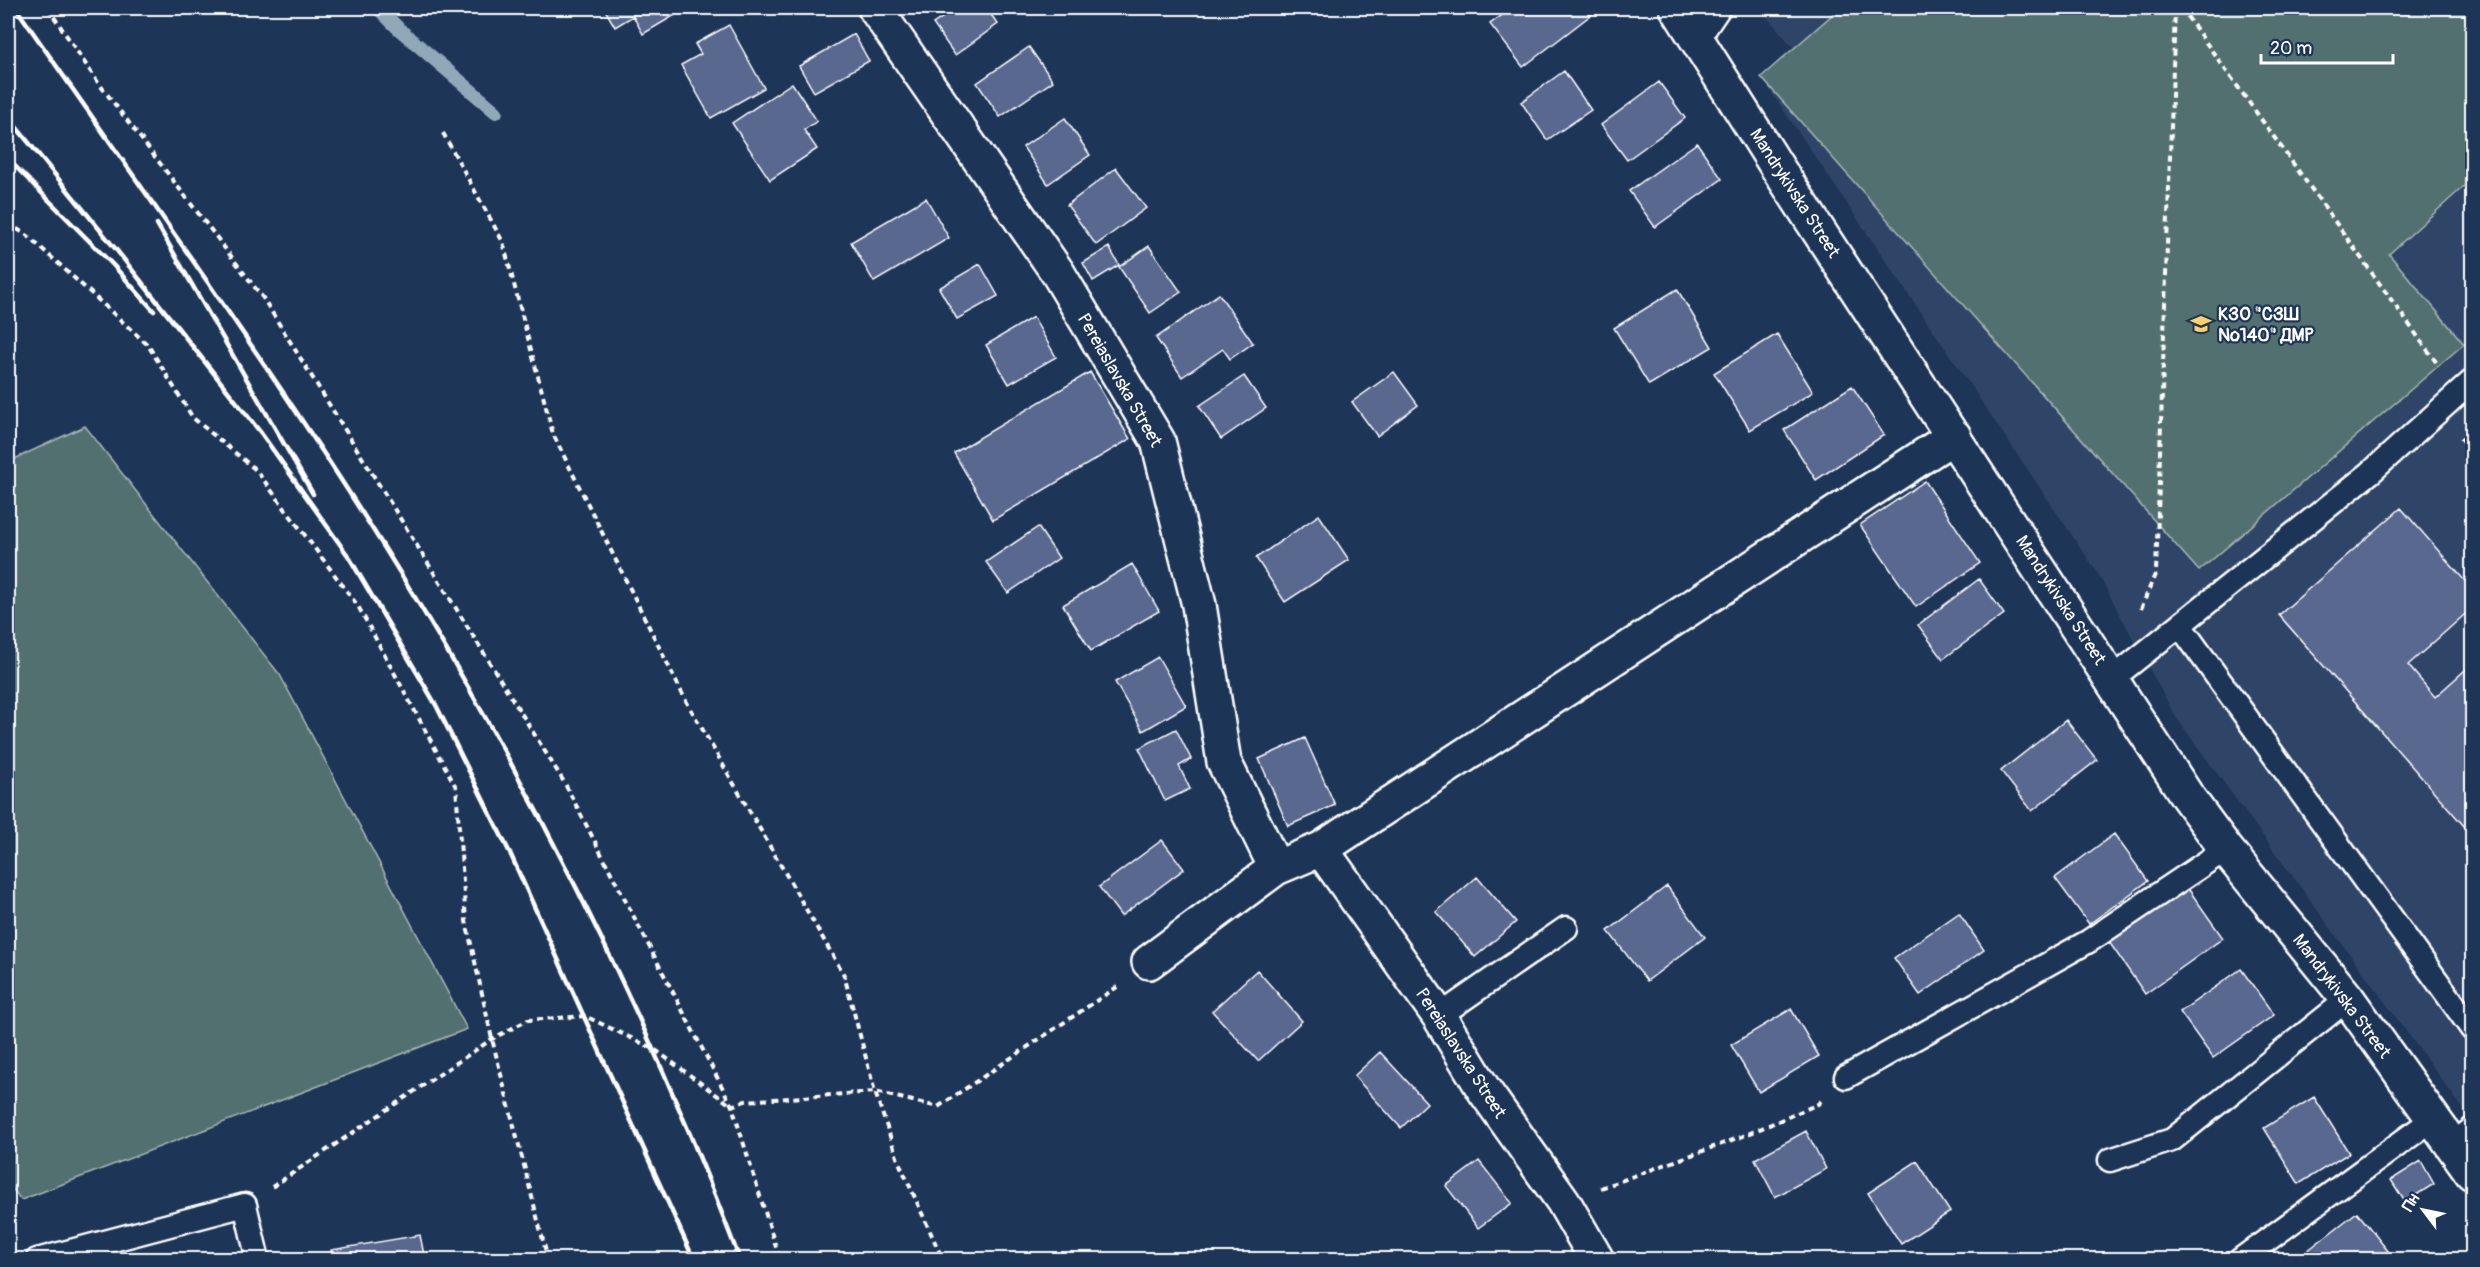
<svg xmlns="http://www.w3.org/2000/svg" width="2480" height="1267" font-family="Pangolin,sans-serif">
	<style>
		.built { fill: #2f4468 }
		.green { fill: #53706f; stroke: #a9b8b7; stroke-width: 1.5 }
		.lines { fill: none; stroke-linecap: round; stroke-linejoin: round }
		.stream { stroke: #8fa9b8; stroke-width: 14 }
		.building { fill: #58678f; stroke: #fff; stroke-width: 1.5 }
		.lane-casing { stroke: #fff; stroke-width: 27 }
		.street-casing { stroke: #fff; stroke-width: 38 }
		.path { stroke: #fff; stroke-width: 4; stroke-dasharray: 6 4.5; stroke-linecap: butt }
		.lane { stroke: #1d3557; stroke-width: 22 }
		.street { stroke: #1d3557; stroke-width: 33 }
		.rail { stroke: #fff; stroke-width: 4.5 }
		.labels { text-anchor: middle; stroke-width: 4.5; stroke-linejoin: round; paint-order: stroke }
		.street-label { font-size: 18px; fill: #fff; stroke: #1d3557 }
		.poi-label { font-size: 18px; font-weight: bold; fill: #fff; stroke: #1d3557; text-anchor: start }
	</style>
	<rect width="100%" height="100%" fill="#1d3557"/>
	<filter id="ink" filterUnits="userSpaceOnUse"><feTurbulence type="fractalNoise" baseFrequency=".0167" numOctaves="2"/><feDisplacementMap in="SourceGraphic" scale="12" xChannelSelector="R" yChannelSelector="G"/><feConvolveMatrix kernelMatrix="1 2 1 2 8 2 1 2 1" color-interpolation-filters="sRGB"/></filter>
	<g filter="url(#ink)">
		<!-- built -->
		<path class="built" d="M1759,8H2472V1121L2175,716L2097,572L1761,77L1793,47Z"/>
		<!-- green -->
		<path class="green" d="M1840,8H2472V179L2389,254L2464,344L2199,571L1761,77Z
			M85,426L280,675L467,1029L21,1200L8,1183V462Z"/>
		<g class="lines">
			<!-- stream -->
			<path class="stream" d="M378,8L399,29L496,112"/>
		</g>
		<!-- building -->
		<path class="building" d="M604,8H687L643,34L633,16L615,27Z
			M957,8H986L998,24L955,55L933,24Z
			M1512,8H1600L1523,67L1490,24Z
			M729,25L764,88L711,118L681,65L701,54L695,44Z
			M854,34L869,61L814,92L799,66Z
			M1029,47L1053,81L1000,117L977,83Z
			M1564,71L1591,110L1547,140L1521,102Z
			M1659,82L1685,118L1627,160L1601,125Z
			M792,83L817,121L804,130L817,149L770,180L732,123Z
			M1065,118L1090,155L1048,184L1023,147Z
			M1697,143L1722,179L1655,227L1629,191Z
			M1116,168L1146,208L1096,245L1067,205Z
			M926,198L949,238L874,282L851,242Z
			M1149,246L1181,292L1150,313L1119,267Z
			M1109,247L1119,265L1093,281L1083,263Z
			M980,264L998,296L957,319L939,288Z
			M1677,289L1712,347L1649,385L1614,328Z
			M1219,294L1253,343L1230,359L1223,349L1182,377L1156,338Z
			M1033,317L1056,357L1009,384L986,345Z
			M1777,334L1813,392L1750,430L1714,373Z
			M1090,372L1130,439L993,520L954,453Z
			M1394,372L1418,405L1377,436L1352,402Z
			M1244,376L1266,408L1221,439L1199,406Z
			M1852,386L1884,435L1816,480L1784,430Z
			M1925,481L1980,563L1916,607L1860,525Z
			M2401,508L2472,589V608L2408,665L2435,697L2472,664V835L2279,615Z
			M1319,515L1349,560L1285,602L1256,558Z
			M1038,527L1059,558L1008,593L986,562Z
			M1132,564L1159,611L1091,651L1063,605Z
			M1979,579L2004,614L1943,659L1918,625Z
			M1158,657L1186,706L1143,731L1115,682Z
			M2066,720L2097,760L2032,811L2001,771Z
			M1176,729L1191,759L1179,766L1190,789L1165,801L1139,748Z
			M1305,738L1335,805L1288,826L1259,759Z
			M2114,834L2148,881L2089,924L2055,878Z
			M1162,840L1184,869L1121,916L1099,887Z
			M1477,877L1516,922L1475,957L1436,912Z
			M1667,886L1705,937L1647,981L1608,931Z
			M2187,887L2223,938L2145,994L2109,942Z
			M1959,913L1984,950L1920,995L1894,958Z
			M2241,969L2274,1015L2213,1058L2180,1012Z
			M1257,970L1302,1021L1258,1061L1212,1011Z
			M1791,1009L1819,1056L1759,1092L1731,1045Z
			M1380,1052L1427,1103L1401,1128L1354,1076Z
			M2314,1097L2349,1153L2299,1184L2264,1128Z
			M1806,1131L1826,1169L1775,1197L1755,1159Z
			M1479,1161L1512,1203L1478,1228L1446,1186Z
			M1917,1161L1950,1212L1901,1244L1868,1193Z
			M2421,1161L2434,1184L2405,1202L2391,1180Z
			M2357,1212L2392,1256L2388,1260H2308L2303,1254Z
			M420,1235L425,1260H332L331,1250Z"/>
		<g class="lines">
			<!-- lane casing -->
			<g class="lane-casing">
				<path id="lane" d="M1698,39L1719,8
					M2181,627L2472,1029
					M2112,679L2370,473L2472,381
					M1439,1016L1566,928
					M1846,1077L2089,941L2226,849
					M2451,1145L2472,1129
					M2110,1160L2172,1140L2348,999
					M37,1260L245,1205L258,1260
					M2240,1260L2433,1119"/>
			</g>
			<!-- street casing -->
			<g class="street-casing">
				<path id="street" d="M875,8L1058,273L1158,441L1199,605L1224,762L1276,868
					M1677,8L1779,170L2187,796L2226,849L2348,999L2472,1173
					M1321,849L1439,1016L1484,1090L1563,1201L1597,1260
					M1149,962L1276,868L1321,849L1954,436"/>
			</g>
			<!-- path -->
			<path class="path" d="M48,8L97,81L263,298L564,782L732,1106L780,1260
				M2181,8L2439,366
				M443,133L503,242L553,434L685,699L844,975L875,1092L898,1160L943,1260
				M8,223L28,236L148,345L193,418L256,470L358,606L456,787L466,921L492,1039L548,1260
				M2461,438L2472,451
				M2141,609L2156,572L2175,8
				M272,1187L492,1039L528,1020L585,1016L654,1049L732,1106L745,1101L875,1092L938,1107L1120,985
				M1601,1188L1741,1137L1818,1104L1822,1100"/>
			<!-- lane -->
			<use href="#lane" class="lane"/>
			<!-- street -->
			<use href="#street" class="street"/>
			<!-- rail -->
			<path class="rail" d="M16,8C171,231 333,451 468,687C574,871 665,1061 740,1260
				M8,117L118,252L261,433L349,557L436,705L510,853L694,1260
				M8,159L113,265L154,311
				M157,224L313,494"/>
		</g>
	</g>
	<!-- icons -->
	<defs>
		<g id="school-bare" transform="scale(1.62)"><path d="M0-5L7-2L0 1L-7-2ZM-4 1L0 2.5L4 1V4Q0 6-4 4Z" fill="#ffd166" stroke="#1d3557" stroke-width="2.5" paint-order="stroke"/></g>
	</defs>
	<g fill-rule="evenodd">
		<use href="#school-bare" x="2201" y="324"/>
	</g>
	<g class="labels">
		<!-- street labels -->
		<g class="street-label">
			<text transform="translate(1795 193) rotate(57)" y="6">Mandrykivska Street</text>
			<text transform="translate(1120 380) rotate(60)" y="6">Pereiaslavska Street</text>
			<text transform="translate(2061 600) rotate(57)" y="6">Mandrykivska Street</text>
			<text transform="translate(2342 996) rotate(53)" y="6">Mandrykivska Street</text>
			<text transform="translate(1461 1053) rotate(57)" y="6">Pereiaslavska Street</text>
		</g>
		<!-- poi labels -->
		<g class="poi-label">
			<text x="2218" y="320">КЗО "СЗШ<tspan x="2218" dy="21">№140" ДМР</tspan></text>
		</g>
	</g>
	<!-- margin -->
	<rect width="2480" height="1267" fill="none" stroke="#1d3557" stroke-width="30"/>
	<rect x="15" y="15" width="2450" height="1237" fill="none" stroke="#fff" stroke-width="2" filter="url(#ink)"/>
	<!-- north arrow -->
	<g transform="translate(2423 1210) rotate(302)" stroke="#1d3557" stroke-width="4.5" paint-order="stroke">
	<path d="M0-4.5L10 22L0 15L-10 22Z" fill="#ffffff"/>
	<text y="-9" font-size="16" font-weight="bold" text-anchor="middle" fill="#ffffff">Пн</text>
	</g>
	<!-- scale -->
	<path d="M2261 54v9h132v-9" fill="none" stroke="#ffffff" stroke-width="3"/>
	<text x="2270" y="54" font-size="18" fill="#ffffff" stroke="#1d3557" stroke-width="4.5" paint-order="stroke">20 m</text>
</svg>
